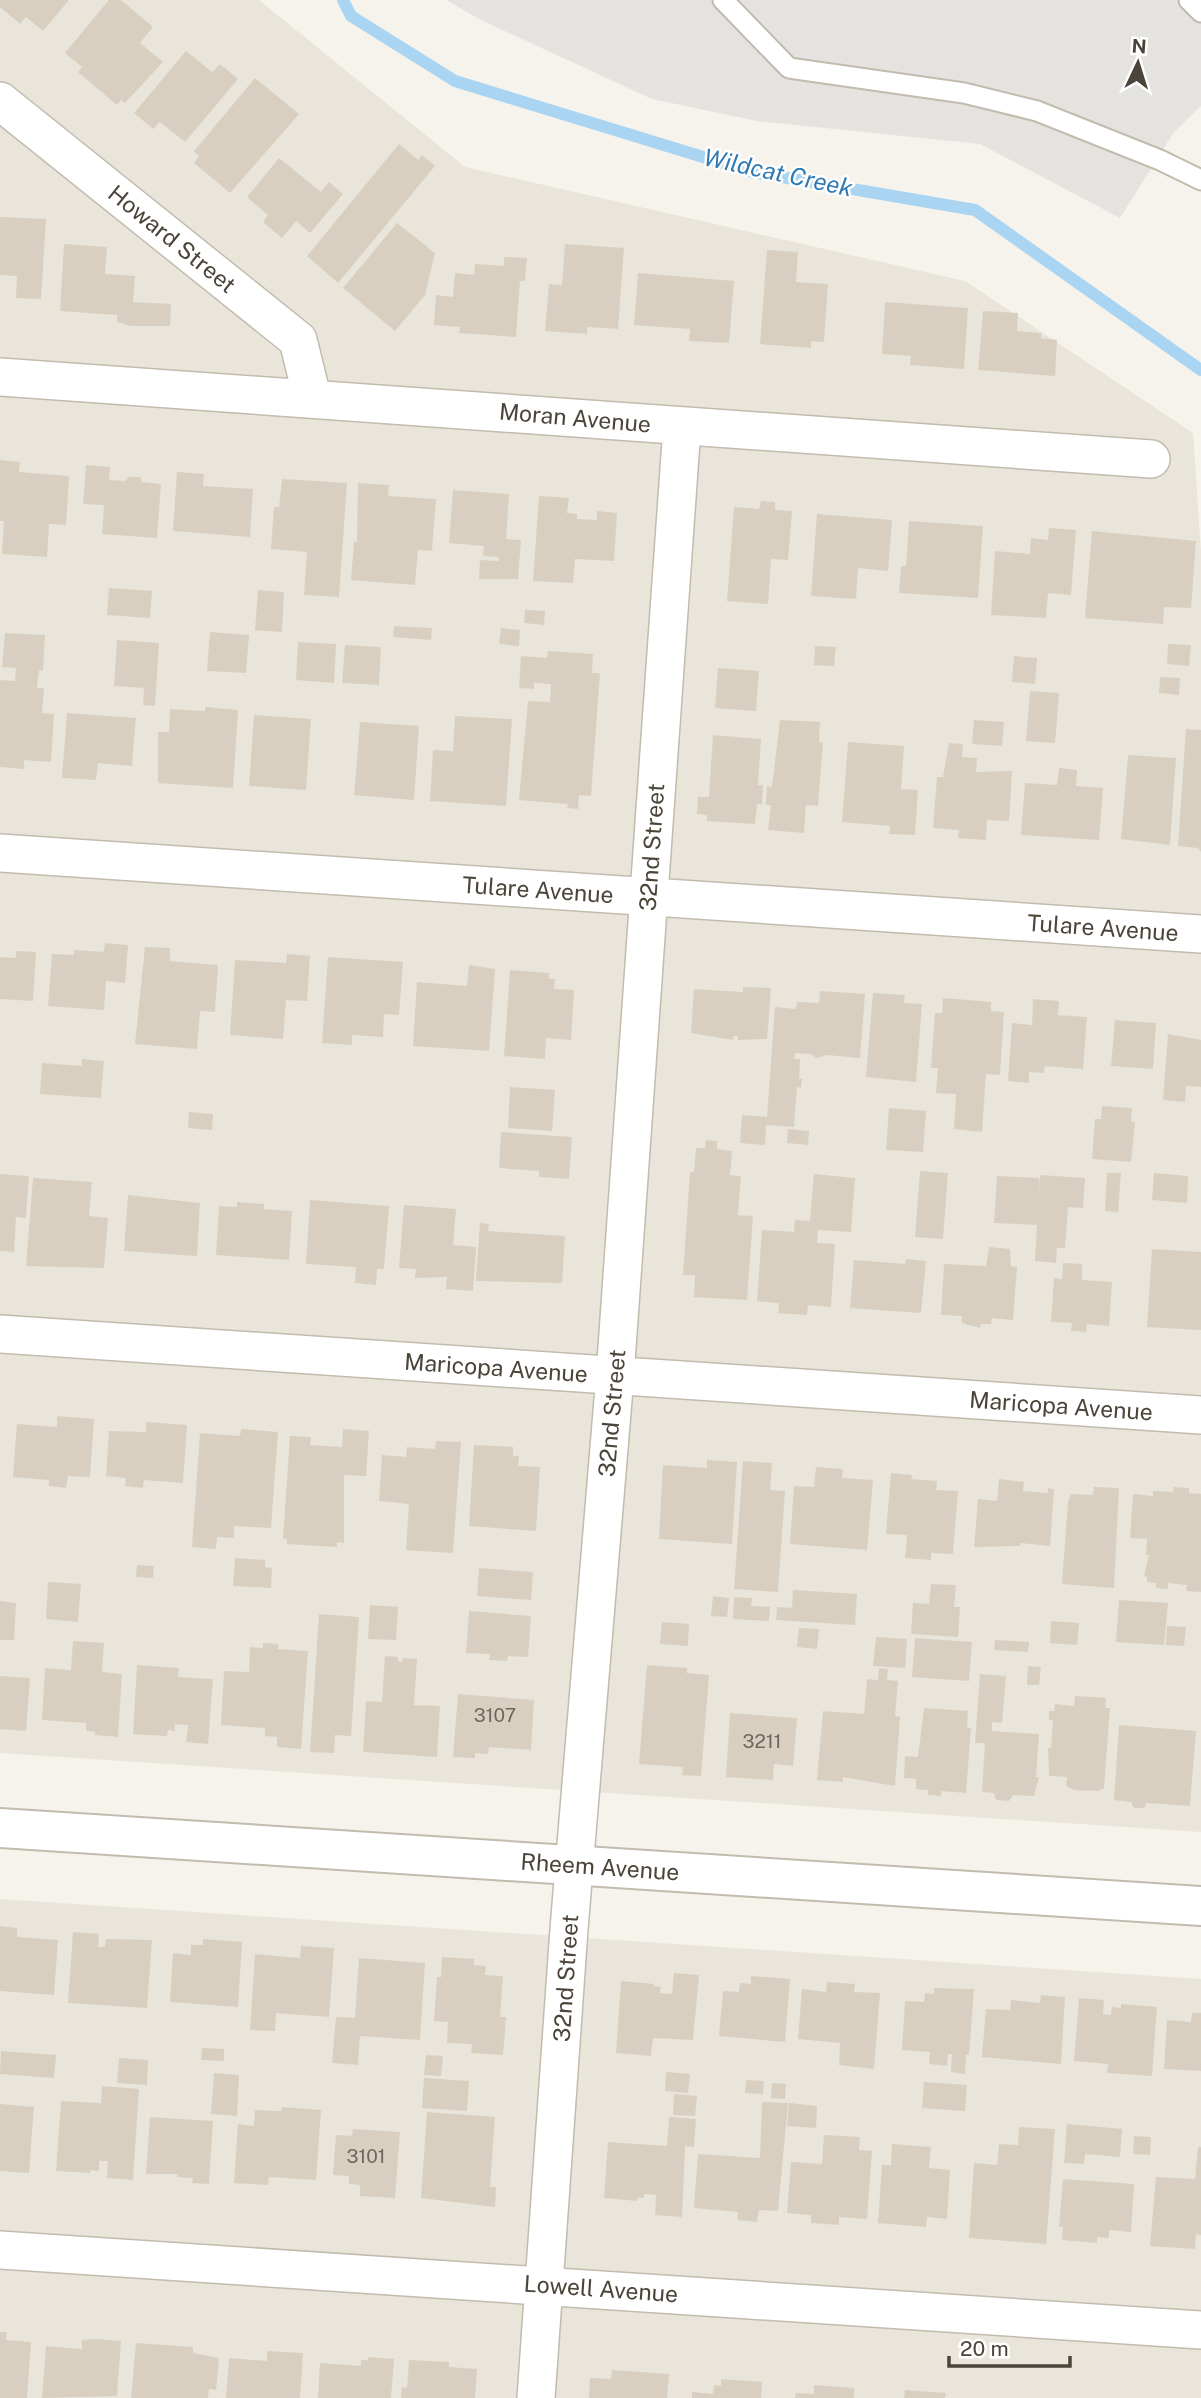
<svg xmlns="http://www.w3.org/2000/svg" width="1201" height="2398" font-family="'Public Sans',sans-serif">
	<style>
		.residential { fill: #eae5da }
		.parking { fill: #e5e3e0 }
		.lines { fill: none; stroke-linecap: round; stroke-linejoin: round }
		.stream { stroke: #a9d4f2; stroke-width: 12 }
		.building { fill: #d8cfc1 }
		.service-casing { stroke: #c2bbae; stroke-width: 23 }
		.minor-casing { stroke: #c2bbae; stroke-width: 40 }
		.tertiary-casing { stroke: #c2bbae; stroke-width: 42 }
		.service { stroke: #fff; stroke-width: 19 }
		.minor { stroke: #fff; stroke-width: 37 }
		.tertiary { stroke: #fff; stroke-width: 38 }
		.labels { text-anchor: middle; stroke-width: 5; stroke-linejoin: round; paint-order: stroke }
		.number-label { font-size: 19px; fill: #6e675b }
		.street-label { font-size: 23px; fill: #4b4439; stroke: #fff }
		.water-label { font-size: 24px; font-style: italic; fill: #2e7ab2; stroke: #fff }
	</style>
	<rect width="100%" height="100%" fill="#f6f3ec"/>
	<!-- residential -->
	<path class="residential" d="M0,0H259L465,167L965,281L1193,433L1201,551V1832L0,1753Z
		M0,1899L1201,1979V2398H0Z"/>
	<!-- parking -->
	<path class="parking" d="M446,0H1201V106L1174,132L1120,218L980,144L757,121L652,99L481,20Z"/>
	<g class="lines">
		<!-- stream -->
		<path class="stream" d="M343,0L351,16L455,81L752,172L975,210L1201,370"/>
	</g>
	<!-- building -->
	<path class="building" d="M0,0H69L43,31L26,17L20,24L0,7Z
		M109,0H121L153,27L140,43L163,62L125,103L121,100L117,105L78,72L82,67L65,53Z
		M186,51L212,72L220,64L238,79L185,142L160,122L153,129L134,113Z
		M255,78L299,114L230,193L194,163L199,156L194,151Z
		M399,144L418,160L422,155L435,166L338,283L307,256Z
		M279,158L321,192L329,182L343,194L310,233L296,221L282,238L263,222L268,215L247,197Z
		M0,217L46,219L41,299L16,298L17,276L0,275Z
		M397,223L435,253L425,295L395,331L343,288Z
		M64,244L107,247L105,274L135,276L133,302L171,304L170,326H130L117,322V315L60,311Z
		M565,244L624,248L618,329L587,327V334L545,331L549,284L562,285Z
		M767,250L798,252L796,282L828,284L824,342L811,341V348L760,344Z
		M504,257L527,258L525,281H520L516,337L459,333L460,327L434,325L436,295L453,297L455,273L474,275L475,264L504,266Z
		M638,273L734,281L729,343L689,341L690,329L634,325Z
		M885,302L968,308L964,369L910,365L911,356L882,354Z
		M983,311L1018,313L1017,331L1041,333V338L1057,340L1055,376L978,370Z
		M0,460L20,462L19,472L69,476L66,525L49,524L47,557L2,554L4,521H0Z
		M86,465L110,467L109,480L125,481L129,477H140L142,482L161,484L157,538L102,534L104,505L83,504Z
		M177,472L204,474L203,486L253,489L250,537L173,531Z
		M282,479L347,483L339,597L304,595L307,552L271,549L274,507H279Z
		M358,483L389,485L388,496L436,499L432,551L418,550L415,585L351,580L354,542H357Z
		M453,490L509,494L506,539L521,540L518,579H479L480,560L498,561L499,557L483,556L484,546L449,543Z
		M539,496L569,498L567,513L577,514V519L597,520V511L617,513L614,561L575,559L573,583L533,581Z
		M761,501L775,502V510L792,511L788,560L771,559L768,604L727,601L734,507L759,509Z
		M817,514L892,520L888,571L858,568L856,599L811,596Z
		M909,521L983,526L978,598L899,593L901,566H906Z
		M1049,528L1076,530L1071,595L1048,593L1046,618L991,615L995,551L1030,554L1031,538L1048,540Z
		M1092,531L1196,541L1191,608L1164,607L1163,624L1085,618Z
		M109,588L152,591L150,618L107,615Z
		M258,590L284,592L282,632L255,630Z
		M525,610L545,611L544,625L524,623Z
		M394,626L432,628L431,640L393,637Z
		M501,628L520,630L519,646L499,644Z
		M210,632L249,635L246,673L207,671Z
		M5,633L45,635L43,670H39L37,688H44L42,713L54,714L51,762L24,760V769L0,767V680L15,681L16,668L2,667Z
		M117,640L159,643L155,706L143,705L144,688L114,686Z
		M298,642L336,644L334,683L296,680Z
		M1168,644L1191,645L1189,666L1167,664Z
		M345,645L381,647L379,685L342,683Z
		M815,646L836,647L834,666L814,665Z
		M548,651L593,654L592,673H600L591,796L579,795L578,809L567,808L568,804L519,800L528,701L550,702L551,684L534,683V689L519,688L521,656L547,658Z
		M1014,656L1037,658L1035,684L1012,682Z
		M718,668L759,671L756,711L715,708Z
		M1160,677L1180,678L1179,695L1159,693Z
		M1030,691L1059,693L1055,743L1026,741Z
		M205,707L238,710L233,788L158,783V732H169L170,709L205,711Z
		M67,713L136,718L132,766L98,763L96,780L62,778Z
		M254,715L311,719L306,790L249,786Z
		M455,716L512,719L506,806L430,801L433,750L453,751Z
		M780,720L820,722L819,742L823,743L818,806L806,805L804,833L768,830L771,805H766L767,786L772,787Z
		M974,720L1004,722L1002,746L972,744Z
		M360,722L419,726L414,800L354,795Z
		M1186,729L1201,730V852L1198,848L1178,846Z
		M713,735L761,739L758,785H763L762,804H757L755,824L707,821V815L697,814L698,797H709Z
		M848,742L904,746L901,789L918,790L915,835L889,834L890,826L842,822Z
		M949,743L963,744L962,757L977,758L976,772L1012,771L1009,821L987,820L986,840L958,838L959,830L933,828L937,777H943Z
		M1128,755L1176,758L1170,845L1121,839Z
		M1059,768L1077,770L1076,786L1103,788L1099,840L1021,835L1025,783L1057,785Z
		M105,943L128,945L125,983L106,981L104,1010L48,1006L52,954L74,955V950L104,952Z
		M145,947L170,948V961L218,965L215,1012L200,1011L197,1049L135,1044Z
		M16,951L36,952L33,1001L0,999V957L16,958Z
		M287,954L310,956L307,1001L286,1000L283,1039L230,1035L235,960L286,963Z
		M328,957L403,962L399,1015L384,1014L383,1037L352,1035V1045L322,1043Z
		M469,965L495,969L489,1051L413,1046L417,982L467,986Z
		M510,970L549,973V979H555L554,989L574,990L571,1040L546,1038L545,1059L504,1056Z
		M743,987L771,988L767,1039L738,1040V1036H733V1040L691,1033L694,989L743,992Z
		M820,991L865,994L860,1058L827,1055L816,1058L811,1054L795,1053L794,1059H800L799,1079H802L801,1088L797,1087L794,1127L766,1125L765,1145L740,1143L742,1115L767,1117L775,1007L796,1009L797,1002L819,1003Z
		M873,993L905,995L904,1003L922,1004L916,1082L866,1077Z
		M943,998L991,1002V1011L1004,1012L1000,1075L986,1074L982,1132L954,1129L956,1094L936,1093L938,1068H931L935,1013H942Z
		M1033,999L1059,1001L1058,1015L1087,1017L1083,1069L1045,1066L1044,1073L1029,1072V1083L1008,1081L1012,1023L1032,1025Z
		M1115,1020L1156,1023L1153,1069L1111,1066Z
		M1168,1034L1201,1040V1087L1186,1086L1185,1102L1163,1100Z
		M82,1059L104,1061L101,1098L40,1094L42,1063L82,1066Z
		M510,1087L555,1090L552,1131L508,1128Z
		M1102,1106L1132,1108L1131,1121L1135,1122L1131,1162L1092,1159L1095,1119H1101Z
		M889,1108L926,1111L923,1152L886,1150Z
		M189,1112L213,1114L212,1130L188,1128Z
		M788,1129L809,1131L808,1145L787,1143Z
		M501,1132L572,1137L569,1179L539,1177V1171L499,1168Z
		M706,1140L717,1141V1149L732,1151L730,1175L741,1176L738,1215L753,1216L747,1300L694,1297L695,1275H683L690,1172H694L696,1148H705Z
		M920,1171L948,1173L943,1239L915,1237Z
		M1107,1173H1121L1118,1212L1105,1211Z
		M1154,1173L1188,1176L1187,1203L1152,1200Z
		M0,1174L29,1176L26,1218L16,1217L14,1252L0,1251Z
		M814,1174L855,1178L851,1232L818,1230L817,1243L835,1244L831,1307L808,1305L807,1315L778,1313L779,1303L757,1301L762,1230L794,1232L795,1220L810,1221Z
		M1040,1175L1085,1178L1083,1208L1068,1207L1065,1248H1057L1056,1263L1035,1261L1037,1225L994,1223L997,1176L1039,1178V1192Z
		M33,1178L92,1182L89,1216L108,1218L104,1268L26,1266Z
		M128,1195L200,1203L197,1256L124,1251Z
		M310,1200L389,1206L384,1269H377L376,1285L355,1283L356,1267L306,1264Z
		M237,1202L264,1204V1209L292,1211L289,1260L216,1255L219,1206L237,1207Z
		M404,1205L456,1209L453,1245L476,1247L473,1291L446,1289L447,1277L415,1278L416,1269L399,1268Z
		M480,1223L489,1224L488,1231L565,1236L562,1283L476,1281Z
		M989,1247L1010,1249L1011,1266L1017,1267L1013,1320L992,1318L991,1324H981L980,1328L962,1323V1316L941,1315L944,1264L986,1266Z
		M1152,1249L1201,1252V1330L1147,1327Z
		M906,1259L926,1261L921,1313L850,1308L854,1260L905,1264Z
		M1063,1263L1082,1264V1280L1112,1282L1109,1326L1087,1324L1086,1332L1071,1331L1072,1323L1051,1322L1054,1278L1062,1279Z
		M57,1416L94,1419L90,1477L68,1476L66,1488L49,1486V1480L13,1477L17,1424L57,1427Z
		M146,1422L187,1425L183,1483L144,1480L143,1488L125,1486L126,1478L106,1476L109,1431L146,1432Z
		M241,1429L278,1432L271,1528L234,1526V1538L217,1537L216,1549L192,1547L200,1433L240,1436Z
		M343,1429L369,1431L366,1476L344,1475V1543L337,1542V1547L287,1544V1539L283,1538L290,1436L311,1437L310,1445L342,1447Z
		M436,1441L461,1442L453,1553L406,1550L409,1504L379,1501L382,1455L406,1457L407,1447L435,1449Z
		M474,1445L513,1447V1456H519L518,1466L540,1467L536,1531L469,1526Z
		M707,1460L737,1462L732,1544L659,1539L663,1465L707,1468Z
		M743,1461L772,1463L770,1490L785,1491L778,1592L734,1589Z
		M816,1467L843,1469L842,1478L873,1480L867,1550L790,1544L794,1486L814,1487Z
		M891,1473L912,1475L911,1479L937,1481L936,1490L958,1491L953,1554L931,1553V1560L905,1558L907,1535L886,1534Z
		M999,1479L1024,1482L1023,1491L1048,1493V1488L1054,1489L1050,1546L1020,1543V1546L974,1547L978,1499L997,1501Z
		M1094,1487L1119,1488L1114,1588L1062,1584L1068,1502L1071,1494L1093,1495Z
		M1174,1487L1189,1488V1493L1201,1494V1592L1186,1591L1187,1585L1168,1583V1589L1156,1588V1583L1147,1582V1577L1144,1576L1149,1555H1146L1147,1539L1130,1538L1133,1494L1153,1496V1491L1173,1492Z
		M235,1558L265,1560V1567L272,1568L271,1588L233,1586Z
		M137,1565L154,1566L153,1578L136,1577Z
		M479,1568L533,1572L531,1600L477,1596Z
		M48,1582L81,1584L78,1622L46,1619Z
		M931,1584L956,1585L954,1607H960L958,1637L911,1634L913,1603L929,1604Z
		M793,1590L857,1594L855,1625L776,1620L777,1607L792,1608Z
		M713,1596L729,1598L727,1617L711,1616Z
		M734,1597L752,1598L751,1606L770,1607L769,1621L733,1619Z
		M1119,1600L1168,1603L1164,1645L1116,1642Z
		M0,1601L16,1603L14,1640H0Z
		M370,1605L398,1607L396,1640L368,1639Z
		M469,1611L531,1616L528,1657L508,1656L507,1661L489,1660L490,1654L466,1653Z
		M319,1614L359,1617L351,1736L335,1735L334,1753L310,1752Z
		M1051,1621L1079,1623L1077,1645L1050,1643Z
		M662,1622L689,1624L688,1646L660,1644Z
		M1167,1626L1186,1627L1184,1646L1166,1645Z
		M799,1628L819,1629L817,1649L797,1647Z
		M876,1637L907,1639L905,1668L873,1666Z
		M915,1638L972,1642L969,1681L912,1677Z
		M995,1640L1029,1642L1028,1652L994,1650Z
		M73,1641L104,1643L102,1672L122,1674L118,1737L95,1735V1732L86,1731V1723L42,1720L45,1668L71,1670Z
		M263,1643L278,1644V1649L308,1651L301,1749L277,1747V1737L265,1736V1728L221,1725L224,1671L249,1672L250,1647L263,1648Z
		M385,1656L398,1657V1661L402,1662L403,1658L417,1659L414,1705L440,1706L437,1757L363,1752L366,1701L382,1702Z
		M137,1665L179,1668L178,1677L213,1679L208,1744L186,1742L188,1725L175,1724V1731L168,1730L167,1736L133,1734Z
		M647,1665L687,1668V1673L709,1675L701,1776L682,1775L683,1767L639,1764Z
		M1028,1666L1041,1667L1039,1685H1027Z
		M879,1668L888,1669L887,1680L898,1681L895,1716L900,1717L895,1786L843,1777V1782L817,1780L823,1711L864,1714L867,1679L878,1680Z
		M980,1674L1006,1676L1002,1723L992,1722V1731L1039,1734L1036,1777H1039L1034,1796L1013,1795L1009,1801L996,1800L994,1793L982,1792L985,1743H975Z
		M0,1676L30,1678L26,1731L0,1729Z
		M458,1694L534,1700L531,1750L489,1747L488,1754L475,1753V1758L453,1757Z
		M1075,1696L1106,1698L1105,1708H1110L1104,1788L1098,1791L1074,1790L1066,1786L1067,1777L1049,1776L1048,1748H1051L1053,1720H1049V1711H1054L1055,1704L1074,1706Z
		M924,1708L968,1711L967,1728H971L966,1793L941,1791V1796L928,1795V1790L916,1789V1779L904,1778L905,1756L918,1757Z
		M730,1713L797,1718L793,1766L774,1764L773,1780L726,1777Z
		M1119,1725L1196,1731L1190,1806L1147,1803L1144,1808H1134L1131,1802L1114,1800Z
		M0,1926L17,1928V1937L58,1940L54,1995L0,1991Z
		M73,1932L99,1934L98,1947H105L106,1939L152,1940L147,2008L68,2003Z
		M203,1939L242,1942L238,2007L170,2002L173,1953L191,1955V1945H203Z
		M301,1946L334,1948L329,2017L276,2013L275,2031L250,2030L255,1954L300,1958Z
		M442,1957L474,1959V1965L486,1966L485,1975L503,1976L500,2017H506L503,2055L471,2053L472,2044L447,2043L448,2022L434,2021L437,1977H441Z
		M359,1958L425,1963L420,2040L360,2036L358,2065L332,2063L336,2017L355,2018Z
		M674,1973L699,1975L693,2040L653,2038L651,2056L616,2053L621,1981L654,1984V1986L661,1987L660,1993L672,1994Z
		M751,1976L790,1979L785,2042L719,2036L723,1991L739,1992L740,1983L751,1984Z
		M827,1982L855,1984L854,1992L880,1993L874,2069L839,2065L840,2043L798,2039L802,1989L826,1992Z
		M934,1988L974,1989L969,2055H966L965,2074L951,2072L952,2054H948L947,2066L929,2064L930,2052L902,2050L905,2001L924,2002L925,1993L934,1994Z
		M1041,1995L1065,1997L1061,2064L982,2057L986,2009L1010,2010L1011,2000L1040,2003Z
		M1079,1998L1104,2000L1103,2014L1111,2015L1112,2007L1121,2008V2004L1157,2007L1152,2076L1107,2073L1108,2064L1074,2061Z
		M1192,2013H1201V2071L1164,2069L1167,2020L1191,2022Z
		M202,2048L224,2049V2061L201,2060Z
		M1,2051L56,2055L54,2078L0,2074Z
		M426,2055L443,2056L441,2076L424,2075Z
		M119,2058L148,2060L147,2085L117,2083Z
		M666,2072L690,2074L688,2093L665,2091Z
		M214,2073L239,2075L237,2116L211,2114Z
		M424,2078L469,2081L467,2111L422,2108Z
		M746,2080L764,2081L763,2094L745,2093Z
		M924,2082L967,2085L965,2111L922,2108Z
		M772,2083L786,2084L785,2099L771,2098Z
		M102,2086L139,2089L133,2180L107,2178L108,2161H99V2171L90,2170V2173L56,2171L61,2101L101,2103Z
		M674,2094L697,2096L695,2116L673,2115Z
		M762,2102L788,2103L778,2211L759,2210L757,2222L738,2220V2212L694,2208L698,2154L760,2158Z
		M789,2103L817,2106L816,2128L787,2126Z
		M0,2104L34,2107L29,2173L0,2171Z
		M282,2107L321,2110L316,2180L269,2177L268,2185L234,2183L238,2124L254,2126L255,2110L281,2111Z
		M427,2112L495,2117L490,2187H496L495,2207L421,2198Z
		M150,2117L213,2121L209,2184L192,2183L193,2178L177,2177L178,2174H146Z
		M669,2117L696,2119L694,2147L685,2146L682,2217L655,2215L656,2195L644,2194V2198L638,2197L637,2201L604,2198L608,2142L667,2146Z
		M1067,2124L1122,2129L1120,2157L1085,2154L1084,2164L1064,2163Z
		M1019,2127L1055,2129L1046,2244L969,2238L974,2163L997,2165L999,2144L1018,2145Z
		M353,2129L400,2132L395,2198L360,2196V2185L349,2184V2176L333,2175L336,2135L352,2136Z
		M824,2135L860,2137L859,2150L872,2151L867,2219L839,2217V2225L811,2223V2215L787,2213L791,2162L822,2164Z
		M1134,2136L1151,2137L1150,2155L1133,2154Z
		M892,2144L931,2147L929,2168L950,2170L947,2219L927,2217L926,2227L878,2223L882,2165H891Z
		M1198,2147H1201V2235L1196,2234L1195,2249L1150,2246L1156,2177L1195,2179Z
		M1063,2179L1134,2184L1131,2232L1109,2230V2238L1097,2237V2243L1062,2240L1063,2227H1059Z
		M0,2332H7L6,2340L31,2342L27,2398H0Z
		M96,2339L121,2341L117,2396L42,2398L46,2346L82,2349V2340Z
		M136,2343L193,2347V2353L219,2358L216,2390L209,2389L208,2398H131Z
		M267,2351L303,2353L300,2398H226L229,2358L267,2361Z
		M368,2357L394,2359L391,2398H318L320,2363L361,2366V2360H368Z
		M409,2360L449,2362V2367L477,2369L475,2398H401L402,2387L407,2388Z
		M612,2370L669,2374L667,2398H589L590,2378L611,2379Z
		M721,2379L762,2382L761,2398H692V2392L713,2394L714,2385L721,2386Z
		M814,2385L854,2388V2398H795L796,2393L814,2394Z
		M905,2390L946,2393L945,2398H904Z"/>
	<g class="lines">
		<!-- service casing -->
		<g class="service-casing">
			<path id="service" d="M723,0L789,68L964,93L1037,111L1160,160L1201,180
				M1189,0L1201,12"/>
		</g>
		<!-- minor casing -->
		<g class="minor-casing">
			<path id="minor" d="M0,101L298,340L312,397
				M0,377L1151,459
				M0,853L1201,934
				M0,1334L1201,1415
				M0,2250L1201,2330
				M536,2398L569,1929L615,1376L682,427"/>
		</g>
		<!-- tertiary casing -->
		<g class="tertiary-casing">
			<path id="tertiary" d="M0,1828L1201,1906"/>
		</g>
		<!-- service -->
		<use href="#service" class="service"/>
		<!-- minor -->
		<use href="#minor" class="minor"/>
		<!-- tertiary -->
		<use href="#tertiary" class="tertiary"/>
	</g>
	<g class="labels">
		<!-- number labels -->
		<g class="number-label">
			<text x="495" y="1722">3107</text>
			<text x="762" y="1748">3211</text>
			<text x="366" y="2163">3101</text>
		</g>
		<!-- street labels -->
		<g class="street-label">
			<text transform="translate(172 239) rotate(39)" y="8">Howard Street</text>
			<text transform="translate(575 418) rotate(5)" y="8">Moran Avenue</text>
			<text transform="translate(652 847) rotate(-86)" y="8">32nd Street</text>
			<text transform="translate(538 890) rotate(4)" y="8">Tulare Avenue</text>
			<text transform="translate(1103 928) rotate(4)" y="8">Tulare Avenue</text>
			<text transform="translate(496 1368) rotate(4)" y="8">Maricopa Avenue</text>
			<text transform="translate(1061 1406) rotate(4)" y="8">Maricopa Avenue</text>
			<text transform="translate(612 1413) rotate(-85)" y="8">32nd Street</text>
			<text transform="translate(600 1867) rotate(4)" y="8">Rheem Avenue</text>
			<text transform="translate(566 1978) rotate(-86)" y="8">32nd Street</text>
			<text transform="translate(601 2289) rotate(4)" y="8">Lowell Avenue</text>
		</g>
		<!-- water labels -->
		<g class="water-label">
			<text transform="translate(778 173) rotate(12)" y="8">Wildcat Creek</text>
		</g>
	</g>
	<!-- north arrow -->
	<g transform="translate(1138 63) rotate(4)" stroke="#ffffff" stroke-width="5" paint-order="stroke">
	<path d="M0-5L12 26L0 18L-12 26Z" fill="#4b4439"/>
	<text y="-10" font-size="19" font-weight="bold" text-anchor="middle" fill="#4b4439">N</text>
	</g>
	<!-- scale -->
	<path d="M949 2356v10h121v-10" fill="none" stroke="#4b4439" stroke-width="3.5"/>
	<text x="960" y="2356" font-size="21" fill="#4b4439" stroke="#ffffff" stroke-width="5" paint-order="stroke">20 m</text>
</svg>
